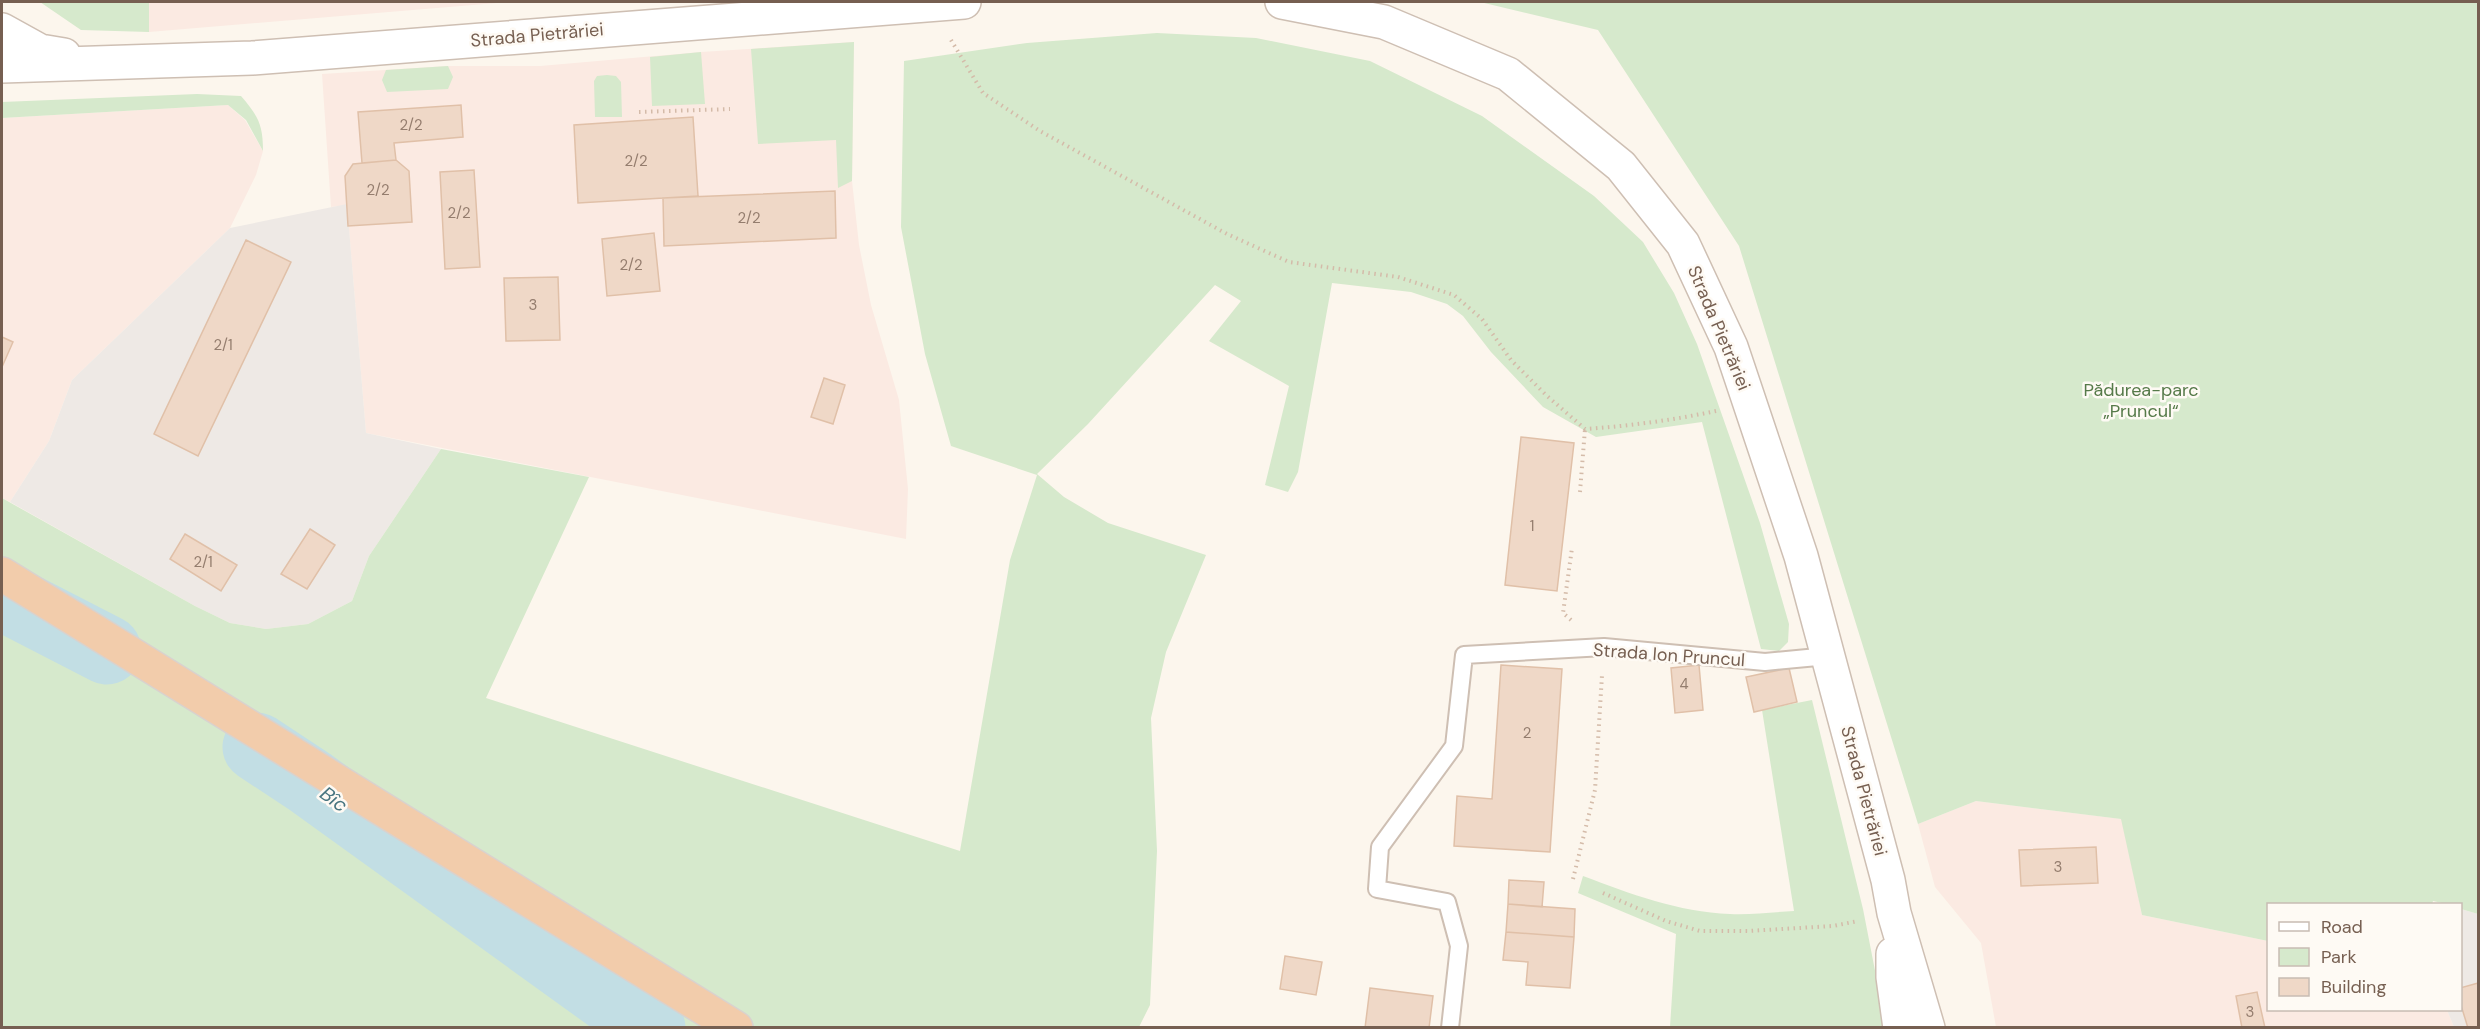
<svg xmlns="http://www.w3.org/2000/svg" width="2480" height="1029" font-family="'DM Sans',sans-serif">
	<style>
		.commercial { fill: #fbeae2 }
		.industrial { fill: #eee9e5 }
		.green { fill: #d6e9cc }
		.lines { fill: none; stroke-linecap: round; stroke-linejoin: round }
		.river { stroke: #c2dee4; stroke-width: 69 }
		.building { fill: #efd8c7; stroke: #e0c0a8; stroke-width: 1.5 }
		.service-casing { stroke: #cebfb3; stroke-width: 20 }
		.tertiary-casing { stroke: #cebfb3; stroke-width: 36 }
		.trunk-casing { stroke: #d9d2ce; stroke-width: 36 }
		.path { stroke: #d4bba9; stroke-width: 4; stroke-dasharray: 1.5 4.5; stroke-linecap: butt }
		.service { stroke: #fff; stroke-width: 16 }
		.tertiary { stroke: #fff; stroke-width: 33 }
		.trunk { stroke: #f2ccab; stroke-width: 33 }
		.labels { text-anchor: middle; stroke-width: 5; stroke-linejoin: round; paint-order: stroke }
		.number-label { font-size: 15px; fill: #947d6e }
		.street-label { font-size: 18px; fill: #765f51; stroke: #fefaf4 }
		.park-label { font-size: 18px; fill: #567a49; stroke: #fefaf4 }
		.water-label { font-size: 20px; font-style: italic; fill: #487580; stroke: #fefaf4 }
	</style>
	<rect width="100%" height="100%" fill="#fcf6ed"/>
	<!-- commercial -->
	<path class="commercial" d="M149,2H509L149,32Z
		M854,42L852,181L859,245L871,305L899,400L908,489L906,539L366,433L347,205L331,207L322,74L448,66H540L701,52Z
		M228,105L245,120L263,151L256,175L230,228L72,380L49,441L10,502L2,498V118Z
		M1976,801L2122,819L2142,915L2268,941V1010H2447L2454,1027H1996L1981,943L1935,887L1918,824Z"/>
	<!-- industrial -->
	<path class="industrial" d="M347,204L366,433L441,449L369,556L352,601L308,624L266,629L230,623L195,606L10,502L49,441L72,380L230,228Z
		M2461,909L2478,914V1027H2454L2447,1010H2460Z"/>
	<!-- green -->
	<path class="green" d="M40,2H149V32L81,30Z
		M1480,2H2478V914L2461,909L2460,904H2446L2433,901L2432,904H2268V941L2142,915L2121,819L1976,801L1918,824L1739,246L1598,30Z
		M1157,33L1256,38L1370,61L1482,116L1594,196L1643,242L1674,293L1697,344L1760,523L1789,624L1788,642L1779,651L1761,649L1702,422L1596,437L1543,407L1491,352L1463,316L1447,304L1411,292L1332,283L1298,472L1288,492L1265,485L1289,386L1209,341L1241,301L1215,285L1088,424L1037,474L1064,497L1108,523L1206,555L1166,652L1151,718L1157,851L1150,1005L1139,1027H2V498L195,606L230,623L266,629L308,624L352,601L369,556L441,449L589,477L486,698L960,851L1010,560L1037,475L951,446L925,354L901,227L904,61L1027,43Z
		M854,42L852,181L838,188L836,140L758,144L751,49Z
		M701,52L705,104L652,106L650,57Z
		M448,66L453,77L448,89L387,92L382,80L386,70Z
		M607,75L616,76L621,82L622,117H595L594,81L597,76Z
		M197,94L241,96C258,116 263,124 263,151L246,120L228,105L2,118V102Z
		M1812,700L1863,909L1886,1027H1670L1676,934L1578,893L1583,876C1631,894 1678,912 1730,914C1751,915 1773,912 1794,911L1762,710Z"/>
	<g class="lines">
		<!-- river -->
		<path class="river" d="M2,596L107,650
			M257,747L310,782L651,1028"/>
	</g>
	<!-- building -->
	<path class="building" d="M461,105L463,137L394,143L396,160L362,163L358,112Z
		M693,117L698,196L578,203L574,125Z
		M396,160L409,171L412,222L348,226L345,176L353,164Z
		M474,170L480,267L445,269L440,172Z
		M835,191L836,238L664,246L663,198Z
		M654,233L660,291L607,296L602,239Z
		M246,240L291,262L198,456L154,434Z
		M558,277L560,340L506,341L504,278Z
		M2,337L13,342L2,367Z
		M824,378L845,385L833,424L811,417Z
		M1521,437L1574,443L1557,591L1505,585Z
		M310,529L335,545L307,589L281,574Z
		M185,534L237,565L221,591L170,559Z
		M1501,665L1562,669L1550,852L1454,846L1457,796L1492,799Z
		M1699,665L1703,710L1675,713L1671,668Z
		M1789,668L1797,702L1754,712L1746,677Z
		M2096,847L2098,883L2021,886L2019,850Z
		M1509,880L1544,882L1542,907L1508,904Z
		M1508,904L1575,909L1574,937L1506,932Z
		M1506,932L1574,937L1570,988L1526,985L1528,962L1503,960Z
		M1285,956L1322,962L1316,995L1280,989Z
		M2478,983V1028H2468L2460,1002V988Z
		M1370,988L1433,996L1429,1028H1365Z
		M2257,992L2265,1028H2242L2236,996Z"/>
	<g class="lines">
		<!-- service casing -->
		<g class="service-casing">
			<path id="service" d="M1450,1028L1459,946L1447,902L1377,889L1380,847L1454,746L1464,655L1604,647L1765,662L1828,656"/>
		</g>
		<!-- tertiary casing -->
		<g class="tertiary-casing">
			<path id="tertiary" d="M1282,2L1384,22L1508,74L1621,166L1683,244L1731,347L1801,556L1888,880L1894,913L1928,1028
				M2,30L40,51L64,55
				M2,66L252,58L964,2
				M1893,954V977L1900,1028"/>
		</g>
		<!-- trunk casing -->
		<g class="trunk-casing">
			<path id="trunk" d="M2,574L736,1028"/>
		</g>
		<!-- path -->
		<path class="path" d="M951,40L983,93L1040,131L1227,234L1289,262L1398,277L1454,295L1482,319L1511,360L1546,395L1585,429C1630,426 1673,420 1716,411
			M639,112L730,109
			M1580,492L1585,429
			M1571,620L1563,613L1572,548
			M1573,879L1595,790L1602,675
			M1603,893L1666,921L1700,931H1748L1833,926L1858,921"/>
		<!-- service -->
		<use href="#service" class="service"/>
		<!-- tertiary -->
		<use href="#tertiary" class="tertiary"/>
		<!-- trunk -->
		<use href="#trunk" class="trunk"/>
	</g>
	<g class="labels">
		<!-- number labels -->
		<g class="number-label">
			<text x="411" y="130">2/2</text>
			<text x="636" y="166">2/2</text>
			<text x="378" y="195">2/2</text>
			<text x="459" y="218">2/2</text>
			<text x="749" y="223">2/2</text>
			<text x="631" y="270">2/2</text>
			<text x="533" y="310">3</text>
			<text x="223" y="350">2/1</text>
			<text x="1532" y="531">1</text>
			<text x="203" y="567">2/1</text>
			<text x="1684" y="689">4</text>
			<text x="1527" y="738">2</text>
			<text x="2058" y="872">3</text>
			<text x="2250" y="1017">3</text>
		</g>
		<!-- street labels -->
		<g class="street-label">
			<text transform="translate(537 35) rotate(-5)" y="6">Strada Pietrăriei</text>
			<text transform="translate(1719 328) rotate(67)" y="6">Strada Pietrăriei</text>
			<text transform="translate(1669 655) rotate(4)" y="6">Strada Ion Pruncul</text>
			<text transform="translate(1864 791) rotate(75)" y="6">Strada Pietrăriei</text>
		</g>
		<!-- park labels -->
		<g class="park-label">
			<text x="2141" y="396">Pădurea-parc<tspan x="2141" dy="21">„Pruncul“</tspan></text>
		</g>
		<!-- water labels -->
		<g class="water-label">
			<text transform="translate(334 799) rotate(36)" y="7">Bîc</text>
		</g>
	</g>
	<!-- border -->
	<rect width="2480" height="1029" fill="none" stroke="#765f51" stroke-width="6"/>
	<!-- legend -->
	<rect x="2267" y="903" width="195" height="108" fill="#fefaf4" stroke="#c8bcb3" stroke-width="1.5"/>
	<rect x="2279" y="922" width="30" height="9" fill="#ffffff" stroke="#c8bcb3" stroke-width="1.5"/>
	<text x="2321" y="933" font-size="18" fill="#765f51">Road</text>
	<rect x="2279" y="948" width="30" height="18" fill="#d6e9cc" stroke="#c8bcb3" stroke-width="1.5"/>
	<text x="2321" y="963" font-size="18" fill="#765f51">Park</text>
	<rect x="2279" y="978" width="30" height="18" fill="#efd8c7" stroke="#c8bcb3" stroke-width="1.5"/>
	<text x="2321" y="993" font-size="18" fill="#765f51">Building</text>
</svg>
